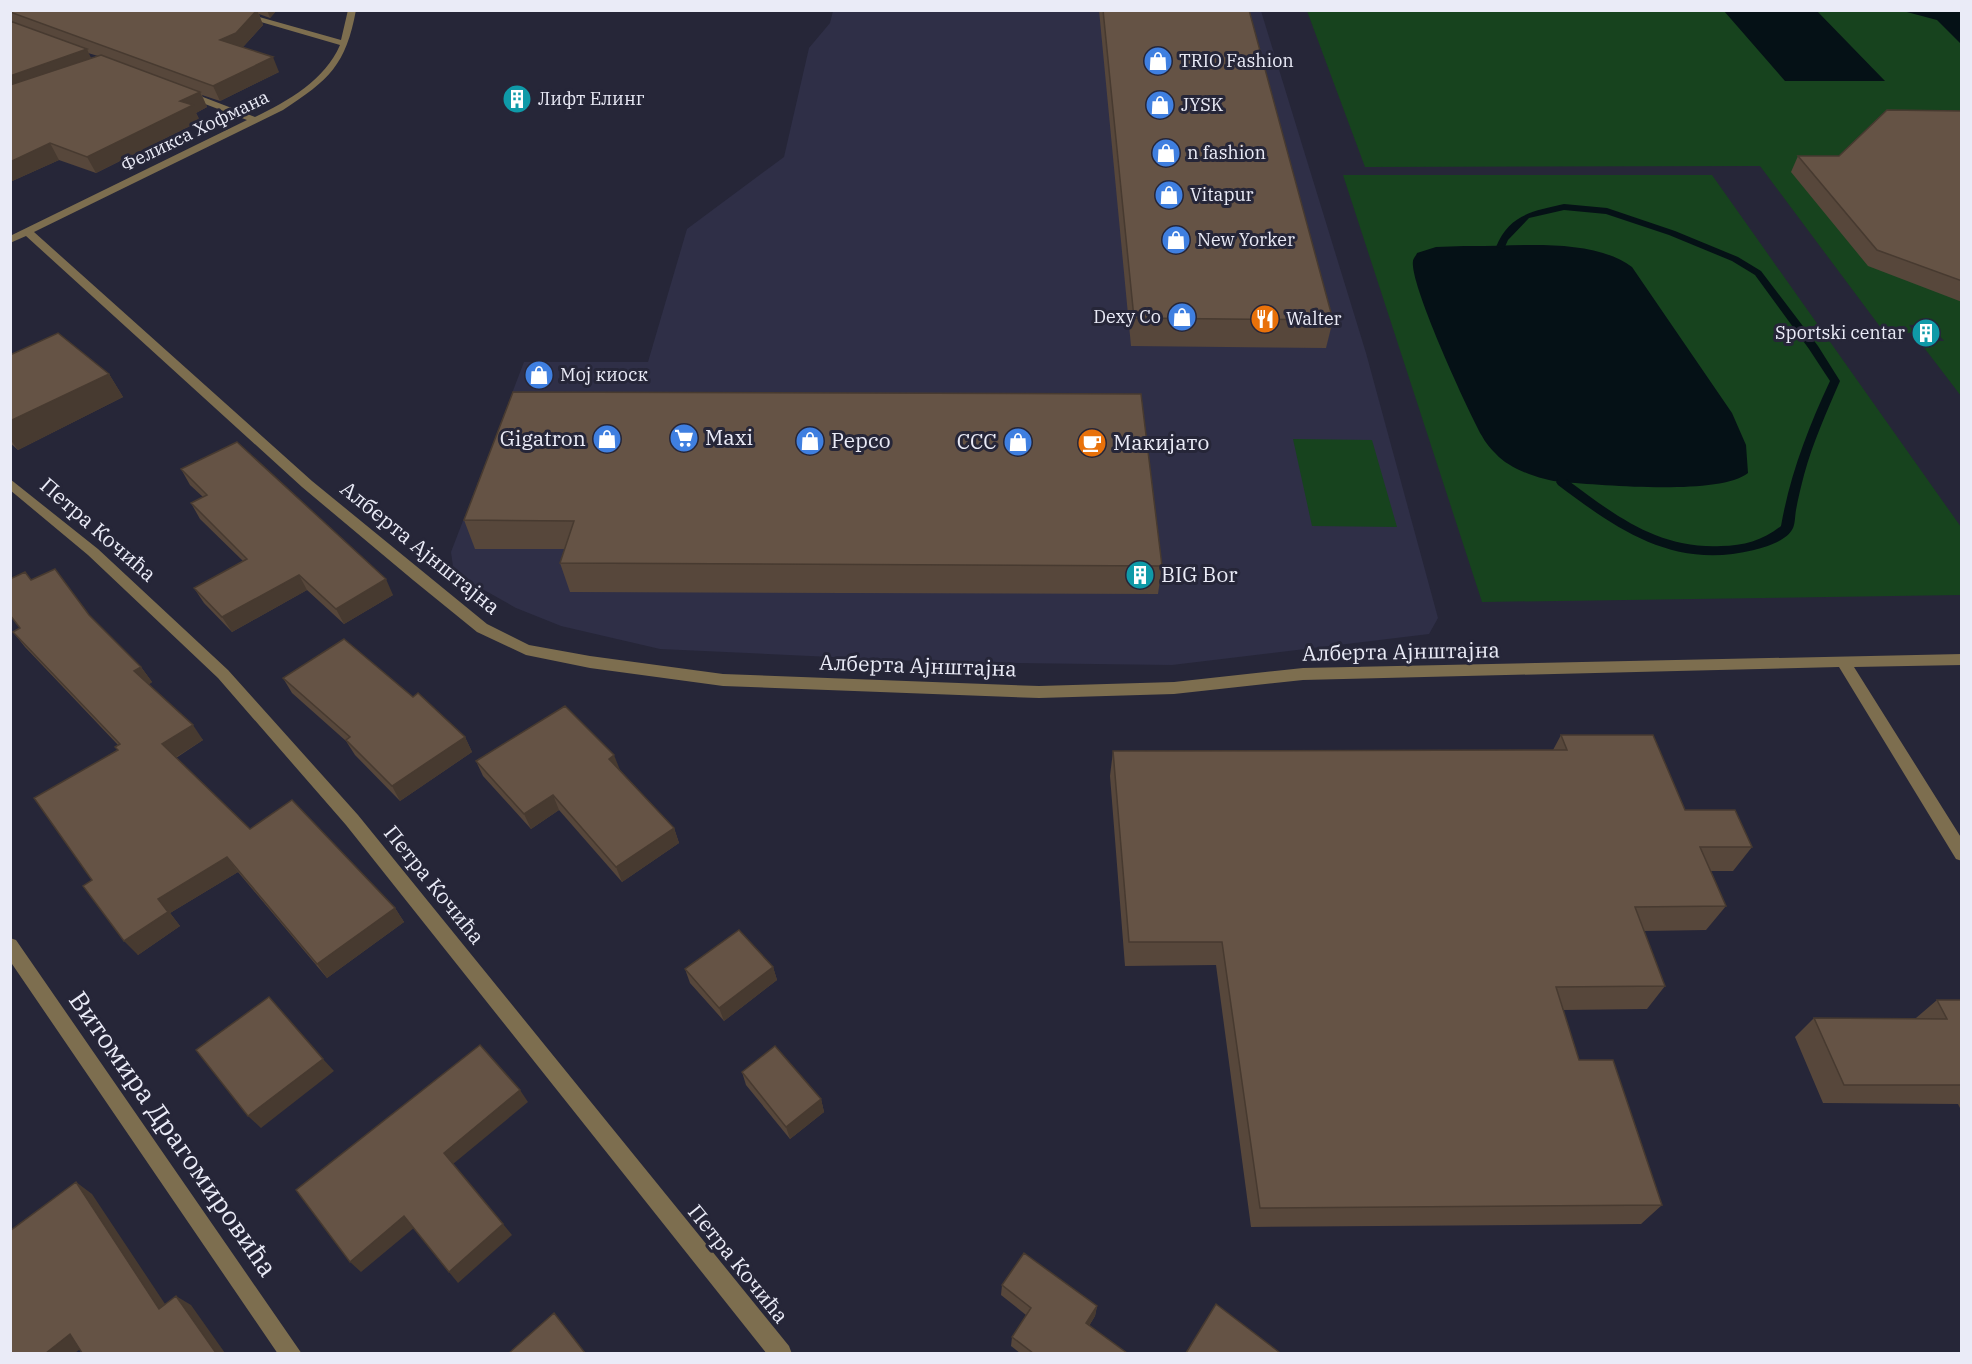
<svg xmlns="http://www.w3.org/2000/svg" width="1972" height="1364" font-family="'IBM Plex Serif',serif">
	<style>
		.built { fill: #2f2f47 }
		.green { fill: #17431e }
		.water { fill: #051116 }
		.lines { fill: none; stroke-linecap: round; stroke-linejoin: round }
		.stream { fill: #051116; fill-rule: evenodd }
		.minor { fill: #7d6e4f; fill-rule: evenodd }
		.wall { fill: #57473b; fill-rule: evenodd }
		.shaded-wall { fill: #473a30 }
		.building { fill: #655345; stroke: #473a30; stroke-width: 1.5 }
		.labels { text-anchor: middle; stroke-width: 6; stroke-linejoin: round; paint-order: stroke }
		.far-poi-label { font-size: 18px; fill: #eaebf7; stroke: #262638; text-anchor: start }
		.far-street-label { font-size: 18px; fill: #eaebf7; stroke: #262638 }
		.poi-label { font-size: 21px; fill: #eaebf7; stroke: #262638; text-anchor: start }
		.street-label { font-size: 21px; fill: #eaebf7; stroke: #262638 }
		.near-street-label { font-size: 26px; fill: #eaebf7; stroke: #262638 }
	</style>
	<rect width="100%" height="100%" fill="#262638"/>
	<!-- built -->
	<path class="built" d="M833,11H1261L1366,353L1438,618L1429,634L1172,665L938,662L660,649L561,626L516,608L454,573L451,552L524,362H648L687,229L784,157L809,48L830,23Z"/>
	<!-- green -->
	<path class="green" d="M1307,11H1961V396L1919,341H1944L1931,325H1909L1915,333L1884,332L1760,166L1365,167Z
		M1343,175H1712L1961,527V595L1482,602Z
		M1293,439L1372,440L1397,527L1312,526Z"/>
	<!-- water -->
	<path class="water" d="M1724,11H1817L1885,81H1785Z
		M1903,11H1961V44L1937,20Z
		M1464,246C1515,247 1590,236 1632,267L1732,413L1746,445L1748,473C1719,496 1602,485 1562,482C1543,481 1509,469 1496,454C1491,449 1485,442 1482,436C1468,411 1409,283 1413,261C1413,259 1417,254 1417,253L1436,247Z"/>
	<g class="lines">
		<!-- stream -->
		<path class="stream" d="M1564,204L1607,208L1675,231L1738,257L1761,271L1818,346L1840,381C1827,411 1813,442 1804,475C1801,487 1798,498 1796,510C1795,516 1795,524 1793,528C1787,541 1765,547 1754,550C1674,570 1618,530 1558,485L1556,482L1558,479H1566C1615,515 1657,549 1721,546C1744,546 1763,540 1781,526C1790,475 1808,428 1830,381L1809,349L1755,275L1732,261L1669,235L1606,214L1564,210L1529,218L1508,240L1504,249L1496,247C1509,214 1534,211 1564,204Z"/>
		<!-- minor -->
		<path class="minor" d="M220,10H235L341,40L348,10H356C346,65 329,80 283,110L34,232L312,481L487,624L529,645L590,656L723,674L1039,686L1174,682L1303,668L1962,654V665L1854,667L1962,839V861L1956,859L1839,667L1303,680L1174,694L1039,698L723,686L590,668L526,655L477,632L413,580L302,487L26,236L10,243V236L247,120L184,96V92H190L255,117C288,101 325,80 340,45Z
			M10,479L98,549L228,670L358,815L789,1346L792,1354H767L346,825L218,678L88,555L10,490Z
			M10,938L16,940L302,1354H278L10,961Z"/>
	</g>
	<!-- wall -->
	<path class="wall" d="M10,10H277L270,18L259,14L263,25L243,47L279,72L220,101L202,95L207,107L196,113L200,121L96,173L59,160L10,182ZM88,53L98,56L91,58Z
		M1099,10H1249L1333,320L1326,348L1131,346Z
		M1962,111V302L1868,266L1791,172L1798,156H1839Z
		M10,355L109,374L123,397L18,450L10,443Z
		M513,392L1162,566L1158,594L570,592L560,563L565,549H475L464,520Z
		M181,469L393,595L344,624L307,590L232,632L204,603L194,588L243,561L200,519L191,503L203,497L190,485Z
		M90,616L141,667L152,682L148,685L203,740L176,758L250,829L395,908L404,922L327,978L238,872L170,913L180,926L138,955L92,880L118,745L25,647L13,632L20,628Z
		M283,678L413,697L465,737L472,752L400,801L355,755L346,741L292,693Z
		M1561,735L1685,810L1752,847L1733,871H1711L1726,906L1706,930L1644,931L1665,986L1647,1009L1563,1010L1579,1060L1662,1205L1641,1224L1251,1227L1216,965L1125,966L1110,776L1113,751L1553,750Z
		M476,761L619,769L674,828L679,843L622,882L559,810L531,829L483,776Z
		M773,967L777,980L724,1021L690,983L685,969Z
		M1937,1000H1962V1112L1958,1104L1823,1103L1795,1037L1814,1018H1916Z
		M742,1072L821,1099L824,1112L790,1139L746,1085Z
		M1002,1285L1097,1306L1095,1316L1089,1326L1127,1353H1020L1011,1346L1012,1337L1026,1315L1001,1295Z"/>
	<!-- shaded-wall -->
	<path class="shaded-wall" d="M257,10L263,25L242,48L220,40Z
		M267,10H277L270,18Z
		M87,49L94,65L10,94V76Z
		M273,57L279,72L220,101L213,86Z
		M200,92L207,107L196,113L200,121L96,173L87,157L180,101Z
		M50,143L59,160L10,182V162Z
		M109,374L123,397L18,450L10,439V421Z
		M299,575L307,590L232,632L222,617Z
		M386,579L393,595L344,624L336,609Z
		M141,667L152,682L145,687L134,671Z
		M193,725L203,740L173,759L162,744Z
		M465,737L472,752L400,801L392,786Z
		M614,755L620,770L609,759Z
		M553,795L559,810L531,829L524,814Z
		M674,828L679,843L622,882L616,867Z
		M227,857L238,872L170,913L180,926L138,955L124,941L158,899Z
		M395,908L404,922L327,978L317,964Z
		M773,967L777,980L724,1021L719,1008Z
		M323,1059L334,1071L261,1128L248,1116Z
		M520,1090L528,1102L453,1164L444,1153Z
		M821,1099L824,1112L790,1139L786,1127Z
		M76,1182L92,1194L175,1319L159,1309Z
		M404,1216L415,1227L361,1272L350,1262Z
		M503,1224L512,1235L458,1283L449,1272Z
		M176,1296L191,1305L225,1353H216Z
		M1097,1306L1095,1316L1084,1333L1086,1323Z
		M70,1334L87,1344L75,1353H46Z"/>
	<!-- building -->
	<path class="building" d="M10,10H257L236,33L220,40L273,57L213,86L10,12Z
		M1103,10H1249L1333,320L1134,318Z
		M10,21L87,49L10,76Z
		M101,55L200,92L180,101L193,105L87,157L50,143L10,162V85Z
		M1887,110L1962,111V281L1877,250L1798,156H1839Z
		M58,333L109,374L10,421V355Z
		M513,392L1141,394L1162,566L560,563L574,521L464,520Z
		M237,442L386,579L336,609L299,575L222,617L194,588L247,559L191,503L207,495L181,469Z
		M55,569L89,615L141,667L134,671L193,725L162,744L250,829L292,800L395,908L317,964L227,857L158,899L168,912L124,941L83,886L92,880L34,798L118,750L115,747L120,744L13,632L20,628L10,615V579L25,572L31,580Z
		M344,639L413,697L418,693L465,737L392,786L346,740L350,737L283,678Z
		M565,706L614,755L609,759L674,828L616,867L553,795L524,814L476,761Z
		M1561,735H1653L1685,810H1735L1752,847H1700L1726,906L1635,907L1665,986L1556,987L1579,1060H1613L1662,1205L1260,1208L1222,942H1129L1113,751L1567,750Z
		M739,930L773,967L719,1008L685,969Z
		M269,997L323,1059L248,1116L196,1050Z
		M1937,1000H1962V1085H1844L1814,1018L1947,1019Z
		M480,1045L520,1090L444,1153L503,1224L449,1272L404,1216L350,1262L296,1190Z
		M775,1046L821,1099L786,1127L742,1072Z
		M76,1182L159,1309L176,1296L216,1353H82L70,1334L46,1353H10V1231Z
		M1024,1253L1097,1306L1086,1323L1127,1353H1033L1012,1337L1031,1308L1002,1285Z
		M1216,1304L1279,1352L1278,1353H1186Z
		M554,1313L585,1353H509Z"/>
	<!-- icons -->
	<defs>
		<g id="shop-disc" transform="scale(1.5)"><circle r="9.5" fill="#3f7fe0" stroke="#262638"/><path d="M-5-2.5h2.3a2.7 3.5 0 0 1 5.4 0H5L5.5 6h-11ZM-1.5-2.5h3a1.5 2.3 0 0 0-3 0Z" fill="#fff"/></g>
		<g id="building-disc" transform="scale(1.5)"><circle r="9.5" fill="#0f9aa8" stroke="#262638"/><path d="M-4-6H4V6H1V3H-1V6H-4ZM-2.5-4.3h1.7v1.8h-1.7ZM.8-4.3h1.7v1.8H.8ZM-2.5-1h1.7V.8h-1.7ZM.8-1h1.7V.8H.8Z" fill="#fff"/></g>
		<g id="restaurant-disc" transform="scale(1.5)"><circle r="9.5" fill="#e8710a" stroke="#262638"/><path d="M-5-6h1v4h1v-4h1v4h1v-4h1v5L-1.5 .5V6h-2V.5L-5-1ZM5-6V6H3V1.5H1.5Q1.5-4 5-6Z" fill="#fff"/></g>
		<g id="supermarket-disc" transform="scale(1.5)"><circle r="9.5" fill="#3f7fe0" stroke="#262638"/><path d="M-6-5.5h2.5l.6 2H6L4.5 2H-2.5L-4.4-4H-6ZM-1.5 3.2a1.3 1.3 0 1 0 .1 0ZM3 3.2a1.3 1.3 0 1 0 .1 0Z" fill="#fff"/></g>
		<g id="cafe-disc" transform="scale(1.5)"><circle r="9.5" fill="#e8710a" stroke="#262638"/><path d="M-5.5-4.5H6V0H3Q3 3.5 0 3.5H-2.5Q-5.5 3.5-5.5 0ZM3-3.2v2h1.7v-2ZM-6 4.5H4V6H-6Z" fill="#fff"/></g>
	</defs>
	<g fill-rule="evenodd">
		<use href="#shop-disc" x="1158" y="61"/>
		<use href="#building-disc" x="517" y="99"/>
		<use href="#shop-disc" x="1160" y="105"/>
		<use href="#shop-disc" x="1166" y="153"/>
		<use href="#shop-disc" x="1169" y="195"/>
		<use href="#shop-disc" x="1176" y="240"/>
		<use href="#shop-disc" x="1182" y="317"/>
		<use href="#restaurant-disc" x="1265" y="319"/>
		<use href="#building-disc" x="1926" y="333"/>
		<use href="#shop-disc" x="539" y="375"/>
		<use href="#supermarket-disc" x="684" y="438"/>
		<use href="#shop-disc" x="607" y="439"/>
		<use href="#shop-disc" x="810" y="441"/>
		<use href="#shop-disc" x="1018" y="442"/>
		<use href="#cafe-disc" x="1092" y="443"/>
		<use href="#building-disc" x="1140" y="575"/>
	</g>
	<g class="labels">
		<!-- far-poi labels -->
		<g class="far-poi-label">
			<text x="1179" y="67">TRIO Fashion</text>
			<text x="538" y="105">Лифт Елинг</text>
			<text x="1181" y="111">JYSK</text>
			<text x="1187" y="159">n fashion</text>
			<text x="1190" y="201">Vitapur</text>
			<text x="1197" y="246">New Yorker</text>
			<text x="1161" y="323" text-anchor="end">Dexy Co</text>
			<text x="1286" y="325">Walter</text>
			<text x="1905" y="339" text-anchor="end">Sportski centar</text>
			<text x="560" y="381">Мој киоск</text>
		</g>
		<!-- far-street labels -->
		<g class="far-street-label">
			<text transform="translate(195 131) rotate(-26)" y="6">Феликса Хофмана</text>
		</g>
		<!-- poi labels -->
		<g class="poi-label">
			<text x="705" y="445">Maxi</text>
			<text x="586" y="446" text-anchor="end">Gigatron</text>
			<text x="831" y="448">Pepco</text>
			<text x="997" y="449" text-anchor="end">CCC</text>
			<text x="1113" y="450">Макијато</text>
			<text x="1161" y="582">BIG Bor</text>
		</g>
		<!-- street labels -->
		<g class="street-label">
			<text transform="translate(98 530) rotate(41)" y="7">Петра Кочића</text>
			<text transform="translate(420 548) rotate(39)" y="7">Алберта Ајнштајна</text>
			<text transform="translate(1401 652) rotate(-1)" y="7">Алберта Ајнштајна</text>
			<text transform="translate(918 666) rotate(2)" y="7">Алберта Ајнштајна</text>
			<text transform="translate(434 885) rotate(51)" y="7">Петра Кочића</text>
			<text transform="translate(738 1264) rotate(51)" y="7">Петра Кочића</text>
		</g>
		<!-- near-street labels -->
		<g class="near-street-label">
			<text transform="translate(173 1134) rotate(55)" y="9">Витомира Драгомировића</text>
		</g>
	</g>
	<!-- border -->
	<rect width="1972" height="1364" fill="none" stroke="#eaebf7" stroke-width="24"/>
</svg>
